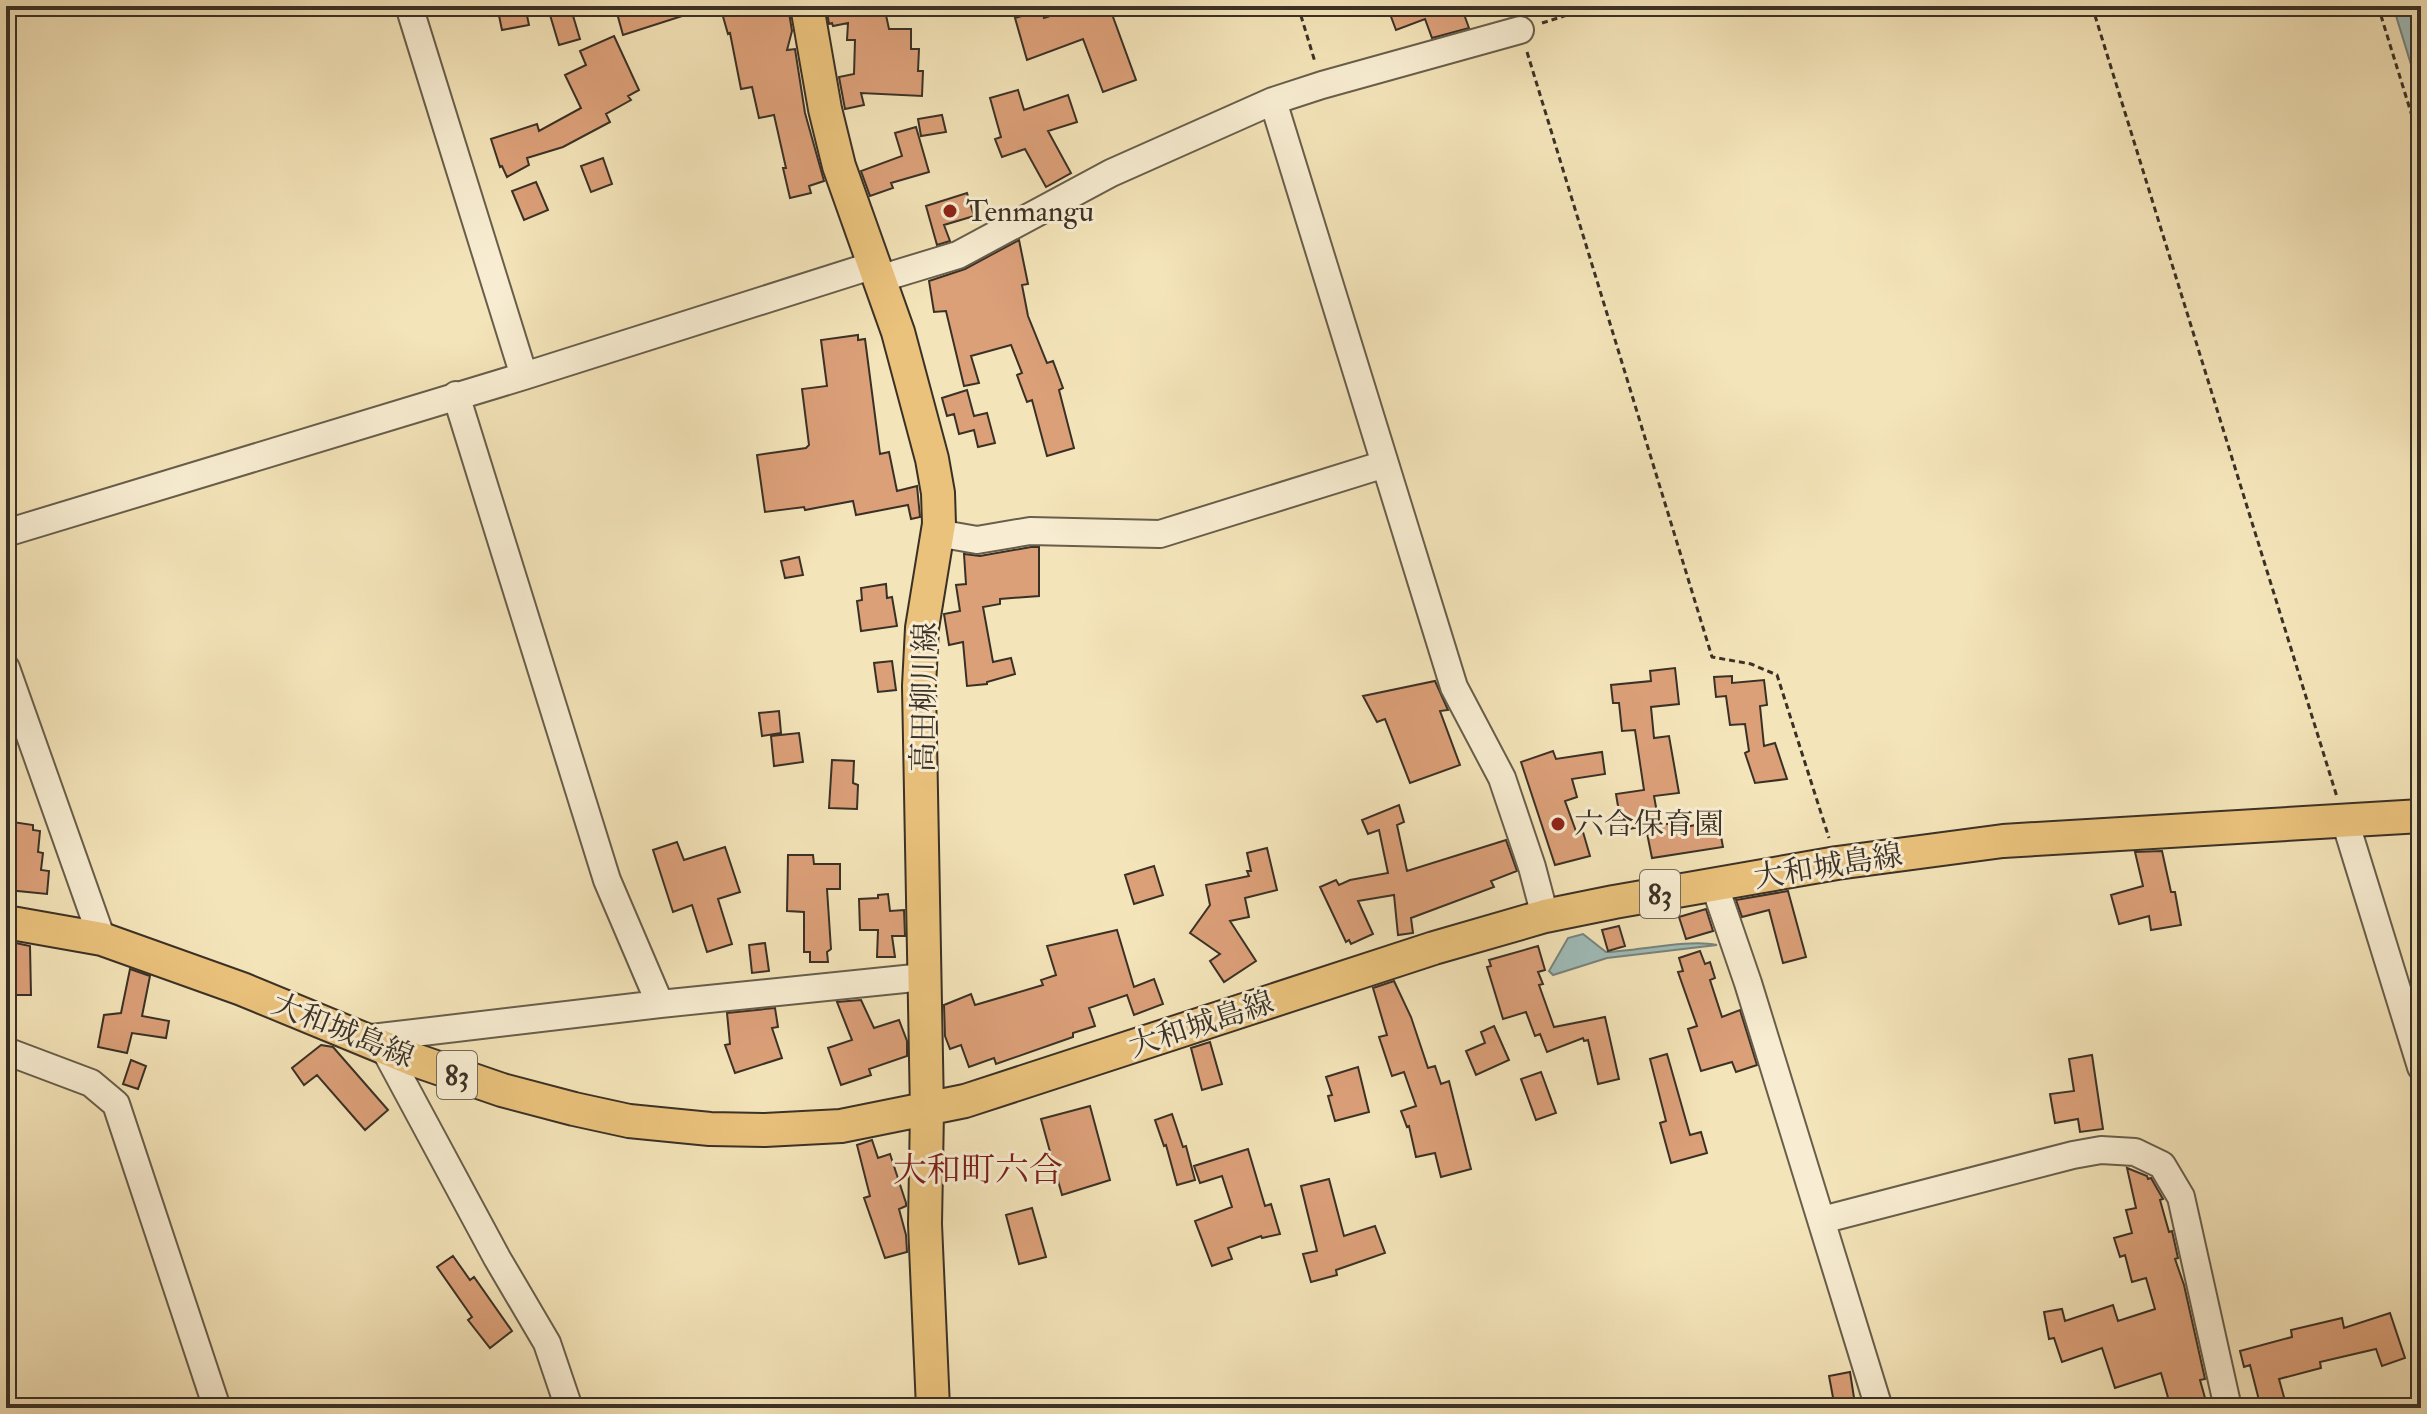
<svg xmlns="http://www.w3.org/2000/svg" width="2427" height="1414" font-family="'IM FELL Double Pica','Noto Serif JP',serif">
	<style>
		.water { fill: #9fbcb9; stroke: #77847e; stroke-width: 2 }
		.building { fill: #dca079; stroke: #3a3126; stroke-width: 2 }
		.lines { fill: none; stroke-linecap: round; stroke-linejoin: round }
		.minor-casing { stroke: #685e4b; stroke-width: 30 }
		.major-casing { stroke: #3a3126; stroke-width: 36 }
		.path { stroke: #3a3126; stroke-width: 3; stroke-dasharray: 6 4; stroke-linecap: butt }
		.minor { stroke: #f8edd2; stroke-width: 26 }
		.major { stroke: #eac27c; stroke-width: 32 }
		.poi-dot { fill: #8f2418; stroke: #f8edd2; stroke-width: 3 }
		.labels { text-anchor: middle; stroke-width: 6; stroke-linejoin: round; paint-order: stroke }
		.shield { fill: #f8edd2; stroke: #73695a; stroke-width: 2 }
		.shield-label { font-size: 28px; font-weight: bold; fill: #3a3126 }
		.poi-label { font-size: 30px; fill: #3a3126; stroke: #f8edd2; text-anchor: start }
		.street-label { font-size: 30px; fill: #3a3126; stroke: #f8edd2 }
		.quarter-label { font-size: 34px; fill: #7a1f14; stroke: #f8edd2 }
	</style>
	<rect width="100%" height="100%" fill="#f4e4b9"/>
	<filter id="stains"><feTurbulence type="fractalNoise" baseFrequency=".0025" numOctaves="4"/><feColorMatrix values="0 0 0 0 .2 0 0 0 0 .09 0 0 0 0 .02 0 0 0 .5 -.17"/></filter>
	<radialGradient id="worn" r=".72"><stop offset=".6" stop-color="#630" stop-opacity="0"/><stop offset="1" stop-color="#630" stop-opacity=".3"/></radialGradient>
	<!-- water -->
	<path class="water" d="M2393,6H2421V97Z
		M1583,934L1606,952C1638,951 1688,939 1717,945L1607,958L1553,975L1549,971L1568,938Z"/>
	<!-- building -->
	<path class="building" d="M497,6H525L529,25L502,30Z
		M615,6H701V10L623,35Z
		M720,6H788L792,31L787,50L795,49L805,113L824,181L809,186L811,193L790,198L783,168H786L774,115L759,118L752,87L741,89L730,33L728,34Z
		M826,6H884L889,29H911V49H919L918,71H923L922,96L861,93L864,105L845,109L839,77L854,74L855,40H847L848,23L833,26L832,23L829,24Z
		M1081,6H1109L1136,80L1103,92L1083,39L1027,60L1015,18L1042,10L1044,18Z
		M1387,6H1461L1469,28L1432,38L1425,19L1396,30Z
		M571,9L580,39L559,45L550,15Z
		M614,36L639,90L628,96L631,100L606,114L610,122L563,147L527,158L529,165L507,177L502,166L500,167L491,139L537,124L539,131L581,108L565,75L586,65L580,51Z
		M1018,90L1024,110L1068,95L1077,122L1048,131L1071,173L1046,187L1025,149L1002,157L995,139L1001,137L990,98Z
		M942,115L946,132L921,136L918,119Z
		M916,127L929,172L891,183L893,188L870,196L861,171L902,156L895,133Z
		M603,158L612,184L591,192L581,166Z
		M536,182L548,210L524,220L512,191Z
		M967,193L974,216L944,225L950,241L937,245L926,206Z
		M1019,240L1028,284L1022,285L1028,316L1047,363L1053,361L1063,388L1059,390L1074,448L1047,456L1032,400L1027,402L1017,375L1022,373L1011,345L971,356L979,383L964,386L946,311L934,312L929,281L965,269Z
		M858,335V340L865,339L880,454L889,452L897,491L917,486L920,517L911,519L908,505L856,515L853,501L805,510L804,507L765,512L757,455L806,448L809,445L802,389L827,386L821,340Z
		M967,390L974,416L987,413L995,443L978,447L974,430L959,434L954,414L947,416L942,398Z
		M1031,547H1039V596L1000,599V604L983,607L993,662L1011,658L1015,674L987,682V684L967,686L963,642L949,645L944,614L960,611L956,585L966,584L964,554L980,556Z
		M799,557L803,575L785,578L781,561Z
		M886,584L887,598L892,597L897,626L861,631L857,601L862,600L861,588Z
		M892,661L896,690L878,692L874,663Z
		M1675,668L1679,704L1651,707L1654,738L1669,736L1679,793L1654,796L1659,824L1622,830L1616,794L1644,790L1635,730L1622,731L1619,703H1613L1611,685L1651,681L1650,671Z
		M1732,676V683L1764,680L1767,705L1760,706L1764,746L1775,743L1787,779L1755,783L1745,753L1749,751L1745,724L1730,725L1726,696L1716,697L1714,677Z
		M1435,681L1448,710L1440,711L1460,765L1410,783L1385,719L1377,722L1363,696Z
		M779,711L781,733L762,736L759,713Z
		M799,733L803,762L774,766L771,736Z
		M1553,751L1556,759L1602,752L1605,774L1572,779L1577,797L1565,801L1577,834L1583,832L1590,856L1555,865L1521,762Z
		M832,760L854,761L853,783L858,785L857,809L829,808Z
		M1399,805L1404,822L1397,825L1407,871L1506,840L1517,871L1491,881L1494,887L1411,918L1413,933L1398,935L1394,895L1358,901L1373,934L1351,944L1349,940L1346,942L1320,887L1336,880L1339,885L1350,880L1388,873L1379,830L1368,834L1362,820Z
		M6,821L33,825V830L40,831L38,852L43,853L41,870L49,871L47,894L8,890L13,843L6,842Z
		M1718,821L1723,847L1652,858L1646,828L1678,822L1679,828Z
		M677,842L684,860L725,847L740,892L718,899L732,944L707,952L692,905L673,912L653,850Z
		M1267,848L1277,890L1245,898L1249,917L1230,921L1256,961L1224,982L1210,961L1220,954L1190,933L1210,905L1206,885L1249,876L1247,871H1251L1247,853Z
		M2162,851L2171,892H2175L2181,925L2151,930L2149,916L2119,924L2111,895L2143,886L2135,852Z
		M788,855H813L814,864H840V889H827L831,949L827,952L828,962H810V952H804V912L787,911Z
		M1154,866L1163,895L1134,904L1125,875Z
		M1788,891L1806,957L1783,963L1769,910L1742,917L1736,900Z
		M888,894L890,911L904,910L905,936H892L895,957H877L878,930H860L859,899L878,898V895Z
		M1706,909L1713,931L1686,939L1679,917Z
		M1619,926L1625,946L1608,951L1602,930Z
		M1117,930L1134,987L1154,979L1163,1004L1134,1015L1127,995L1089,1008L1095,1026L1073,1033V1037L996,1064L994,1058L969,1067L961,1045L950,1049L945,1036L944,1005L971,994L975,1005L1043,985L1041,980L1056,975L1047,946Z
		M6,941L30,946L31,995H6Z
		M765,943L769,971L752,973L749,945Z
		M1538,946L1545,970L1538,972L1543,984L1539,985L1554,1027L1605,1017L1619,1079L1598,1084L1588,1040L1584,1041L1583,1038L1547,1052L1540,1034L1535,1036L1526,1012L1503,1019L1487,967L1491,966L1489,960Z
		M1700,951L1705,964L1710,962L1715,978L1710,980L1722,1017L1740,1010L1757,1065L1736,1072L1732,1062L1701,1071L1688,1029L1697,1026L1678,972L1683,971L1679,958Z
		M130,969L150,976L142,1016L169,1021L166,1038L132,1033L127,1053L98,1047L104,1015L121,1013Z
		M1394,981L1411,1017L1428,1068L1435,1066L1441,1084L1449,1081L1471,1169L1441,1177L1435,1153L1416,1157L1409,1126L1407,1127L1401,1111L1416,1106L1404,1072L1392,1076L1379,1037L1387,1035L1373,988Z
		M861,1000L874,1028L899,1020L907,1041V1056L869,1069L871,1075L841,1085L828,1048L852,1040L837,1002Z
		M775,1008L778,1027L772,1028L782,1058L735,1073L725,1045L730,1044L727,1013Z
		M1494,1026L1509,1060L1476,1075L1466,1051L1485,1043L1481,1032Z
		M1210,1042L1222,1084L1202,1090L1191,1048Z
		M321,1045L333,1047L388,1110L365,1130L317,1075L304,1085L292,1068Z
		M1667,1054L1690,1135L1701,1132L1707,1153L1671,1163L1660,1123L1666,1121L1650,1059Z
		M2092,1055L2103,1129L2080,1132L2078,1119L2055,1123L2050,1094L2074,1091L2069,1059Z
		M131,1060L146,1066L138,1089L123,1084Z
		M1358,1067L1369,1112L1335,1121L1328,1096L1332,1095L1326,1077Z
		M1541,1072L1556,1113L1536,1120L1521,1079Z
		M1090,1106L1110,1180L1062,1195L1041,1119Z
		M1172,1114L1183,1147L1186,1146L1195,1180L1177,1185L1166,1145L1164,1146L1155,1120Z
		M872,1140L878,1158L890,1154L906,1203V1206L899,1209L906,1235L907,1252L885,1258L864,1198L870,1196L857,1145Z
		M1248,1149L1265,1206L1271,1204L1280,1234L1262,1238L1261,1236L1228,1248L1232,1259L1212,1266L1195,1221L1232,1207L1222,1176L1200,1183L1194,1166Z
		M2127,1168L2147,1176L2148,1179L2151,1178L2163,1199L2160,1200L2169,1232L2172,1231L2178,1258L2175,1259L2184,1285L2205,1379L2200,1380L2207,1405L2194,1408H2171L2161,1373L2115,1388L2102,1348L2062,1362L2054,1338L2049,1339L2044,1312L2062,1309L2065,1321L2113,1305L2118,1321L2155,1309L2146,1278L2132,1282L2125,1255L2120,1257L2114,1238L2132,1233L2126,1210L2136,1208Z
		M1329,1179L1344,1236L1375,1226L1385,1253L1336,1270L1337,1275L1311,1282L1303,1254L1317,1251L1301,1186Z
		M1032,1208L1046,1257L1019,1264L1006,1215Z
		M453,1256L470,1280L474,1277L512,1331L490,1348L468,1320L472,1317L437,1267Z
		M2390,1313L2405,1358L2382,1366L2376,1349L2320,1362L2321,1368L2279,1379L2287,1408H2261L2250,1365L2244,1367L2240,1351L2292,1337L2291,1330L2342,1318L2344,1328Z
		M1850,1372L1855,1404L1835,1408L1829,1376Z"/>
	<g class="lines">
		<!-- minor casing -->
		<g class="minor-casing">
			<path id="minor" d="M409,6L524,376
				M1273,101L1454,687L1502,778L1532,867L1545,916
				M879,279L958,255L1111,173L1273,101L1322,85L1520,30
				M456,395L607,880L660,1004
				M6,533L524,376L874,265
				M937,533L977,540L1030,531L1160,534L1385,464
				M6,668L102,939
				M2345,821L2421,1067
				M1714,884L1748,983L1879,1408
				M363,1039L660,1004L924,977
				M384,1048L497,1258L547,1343L569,1408
				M6,1051L91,1083L116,1104L217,1408
				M1822,1220L2073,1155L2101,1150L2135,1152L2162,1165L2181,1197L2228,1408"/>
		</g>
		<!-- major casing -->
		<g class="major-casing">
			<path id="major" d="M807,6L825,109L839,166L898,332L932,459L938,493L939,524L922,628L919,686L927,1111L925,1224L933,1408
				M6,922L102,939L242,989L412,1059L502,1090L574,1109L629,1121L710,1129L765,1130L841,1126L965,1101L1434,948L1545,916L1614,902L1837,863L2003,841L2421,816"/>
		</g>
		<!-- path -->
		<path class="path" d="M1298,6L1315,62
			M2092,6L2337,797
			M2378,6L2421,145
			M1542,23L1596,6
			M1527,52L1712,657L1751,664L1777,675L1829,838"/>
		<!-- minor -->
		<use href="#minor" class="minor"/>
		<!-- major -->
		<use href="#major" class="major"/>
	</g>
	<!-- markers -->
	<g class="poi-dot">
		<circle cx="950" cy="211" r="8"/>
		<circle cx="1558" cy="824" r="8"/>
	</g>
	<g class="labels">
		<!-- shield labels -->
		<g class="shield">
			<rect x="1640" y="870" width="40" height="48" rx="6"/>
			<rect x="437" y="1051" width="40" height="48" rx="6"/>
		</g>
		<g class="shield-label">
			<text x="1660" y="904">83</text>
			<text x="457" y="1085">83</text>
		</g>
		<!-- poi labels -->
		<g class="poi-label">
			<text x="966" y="221">Tenmangu</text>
			<text x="1574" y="834">六合保育園</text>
		</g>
		<!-- street labels -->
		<g class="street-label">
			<text transform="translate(924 697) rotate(-89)" y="10">高田柳川線</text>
			<text transform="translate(1828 866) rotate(-9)" y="10">大和城島線</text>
			<text transform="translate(1201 1024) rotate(-18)" y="10">大和城島線</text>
			<text transform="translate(343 1030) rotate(22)" y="10">大和城島線</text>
		</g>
		<!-- quarter labels -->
		<g class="quarter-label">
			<text x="978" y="1181">大和町六合</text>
		</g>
	</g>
	<!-- margin -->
	<rect width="2427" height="1414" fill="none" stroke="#f4e4b9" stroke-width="32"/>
	<rect x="8" y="8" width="2411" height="1398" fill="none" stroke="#3a3126" stroke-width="4"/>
	<rect x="16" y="16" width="2395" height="1382" fill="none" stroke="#3a3126" stroke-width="2"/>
	<rect width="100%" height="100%" filter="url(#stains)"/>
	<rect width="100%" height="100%" fill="url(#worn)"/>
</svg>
